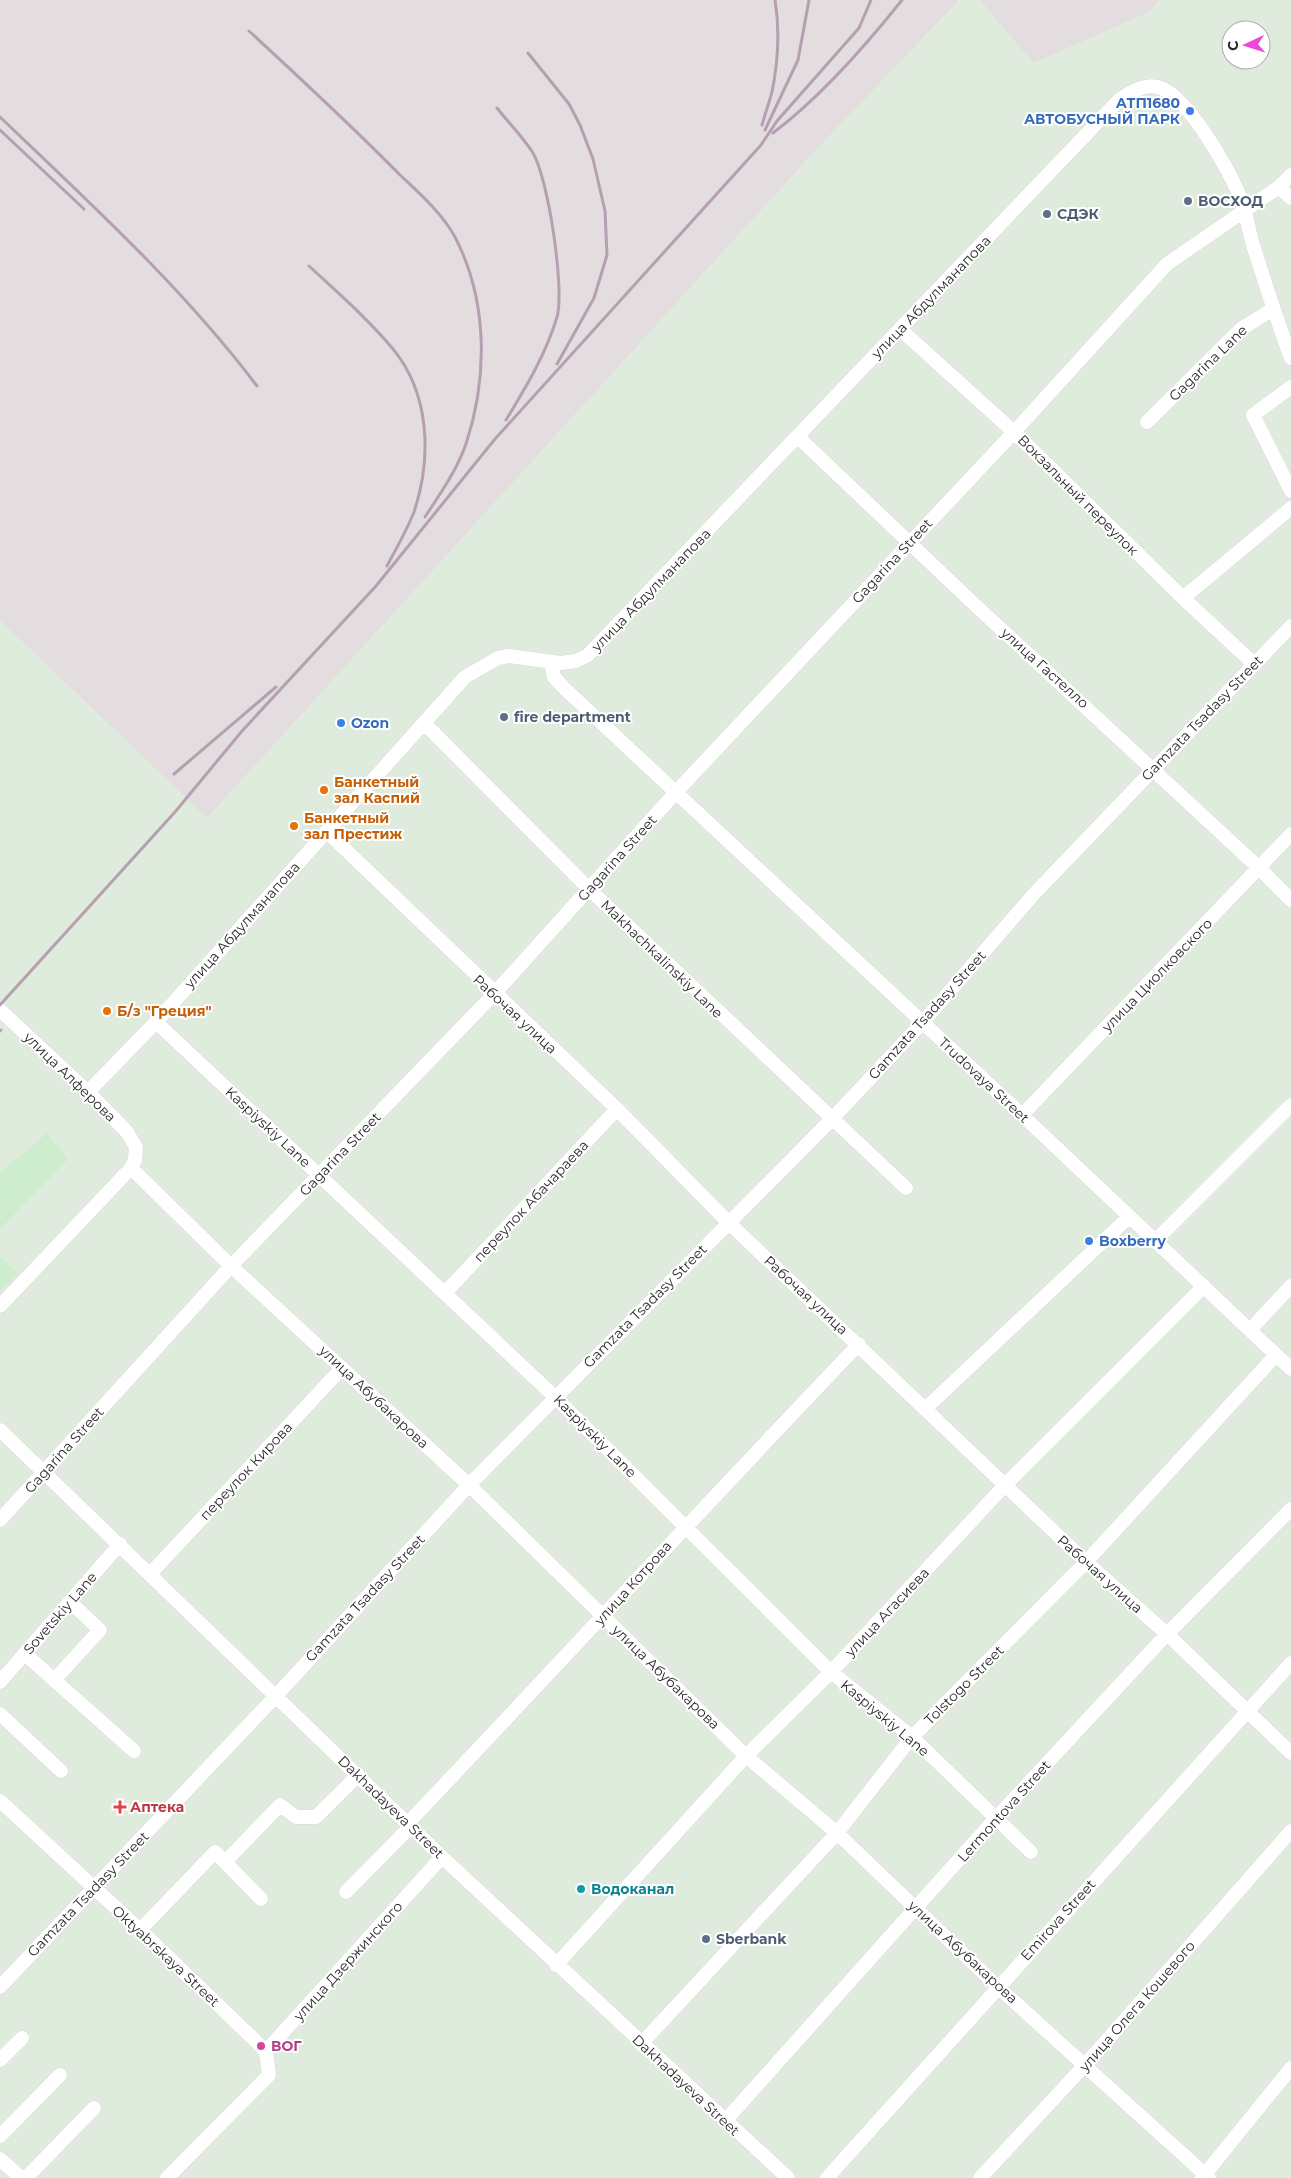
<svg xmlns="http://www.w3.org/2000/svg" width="1291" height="2178" font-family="Montserrat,sans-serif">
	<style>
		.industrial { fill: #e4dde0 }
		.education { fill: #ceecce }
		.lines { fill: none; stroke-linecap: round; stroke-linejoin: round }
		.minor-casing { stroke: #e2d3e0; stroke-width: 15 }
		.minor { stroke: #fff; stroke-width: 14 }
		.rail { stroke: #b4a0b0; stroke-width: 3 }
		.shop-dot { fill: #3f7fe0; stroke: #fff; stroke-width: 2 }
		.service-dot { fill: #5c6f8a; stroke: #fff; stroke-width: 2 }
		.food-dot { fill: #e8710a; stroke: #fff; stroke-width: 2 }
		.health-dot { fill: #e0444e; stroke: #fff; stroke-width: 2 }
		.culture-dot { fill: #0f9aa8; stroke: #fff; stroke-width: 2 }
		.hotel-dot { fill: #d1479c; stroke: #fff; stroke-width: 2 }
		.labels { text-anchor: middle; stroke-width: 4; stroke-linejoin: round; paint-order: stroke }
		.shop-label { font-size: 14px; font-weight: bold; fill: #366cbe; stroke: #fff; text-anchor: start }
		.service-label { font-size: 14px; font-weight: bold; fill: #4e5e75; stroke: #fff; text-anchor: start }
		.street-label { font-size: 14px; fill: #2a2a2a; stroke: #fff }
		.food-label { font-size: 14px; font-weight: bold; fill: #c56008; stroke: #fff; text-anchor: start }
		.health-label { font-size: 14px; font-weight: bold; fill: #be3a42; stroke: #fff; text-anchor: start }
		.culture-label { font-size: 14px; font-weight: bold; fill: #0d838f; stroke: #fff; text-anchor: start }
		.hotel-label { font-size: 14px; font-weight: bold; fill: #b23c85; stroke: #fff; text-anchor: start }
	</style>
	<rect width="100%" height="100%" fill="#dfecdd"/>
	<!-- industrial -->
	<path class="industrial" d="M0,0H959L812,154L207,818L0,620Z
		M980,0H1159L1147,13L1033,63Z"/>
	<!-- education -->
	<path class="education" d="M47,1133L68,1159L0,1229V1173Z
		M0,1256L18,1274L0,1291Z"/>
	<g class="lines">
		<!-- minor casing -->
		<g class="minor-casing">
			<path id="minor" d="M1279,187L1291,198
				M900,329L1014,432L1183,598L1254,664
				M1291,387L1253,415L1291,491
				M1147,422L1241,329L1273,309
				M798,437L974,604L1259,868L1291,900
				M1183,598L1291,508
				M551,663L554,677L564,688L1022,1115L1291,1369
				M424,723L589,889L906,1188
				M327,832L617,1109L729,1223L1086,1562L1167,1634L1291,1753
				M0,1010L88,1092L127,1132L136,1147L135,1160L131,1168L0,1306
				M156,1022L555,1397L831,1672L912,1737L1031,1852
				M88,1092L156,1022L465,677L498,658L509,656L561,663L576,661L588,655L1119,100C1130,92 1147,82 1161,88C1189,99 1227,167 1239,194C1246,211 1248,228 1253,245C1265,283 1277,321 1291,358
				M1022,1115L1291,834
				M131,1168L231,1266L469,1485L746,1756L837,1833L998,1987L1209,2178
				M1154,1242L1291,1105
				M445,1293L617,1109
				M1250,1330L1291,1286
				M926,1408L1129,1217
				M0,1430L442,1857L788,2178
				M0,1520L231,1266L494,994L677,791L1014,432L1167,264L1279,187L1291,175
				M150,1574L342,1368
				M25,1654L134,1751
				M54,1680L100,1630L70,1602
				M0,1682L120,1544
				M0,1714L61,1771
				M0,1801L140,1930L266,2051
				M408,1823C559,1664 707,1503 859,1344
				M225,1862L261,1899
				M346,1892L411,1826
				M140,1930L215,1852L225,1862L280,1805L296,1817H316L358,1775
				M556,1965L746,1756L831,1672L1006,1484L1204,1286
				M0,1987L275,1697L469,1485L831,1120L923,1022L1033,895L1291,626
				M641,2044L837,1833L912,1737L1086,1562L1276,1355
				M0,2060L22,2038
				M725,2121L996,1818L1167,1634L1291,1509
				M0,2136L60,2075
				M0,2159L21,2178
				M26,2178L94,2108
				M167,2178L269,2075L266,2051L442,1857
				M827,2178L1291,1663
				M980,2178L1085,2065L1291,1831
				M1202,2178L1291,2068"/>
		</g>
		<!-- minor -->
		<use href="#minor" class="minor"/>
		<!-- rail -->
		<path class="rail" d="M249,31C300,78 351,125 400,175C419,193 443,214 455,237C488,301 488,377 466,444C457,470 440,494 425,517
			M528,53L569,104L580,125L593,159L605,211L607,255L594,298L557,364
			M497,108C508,122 523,137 533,153C548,178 565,289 557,317C546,354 526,387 506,420
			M0,117C89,202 183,288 257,386
			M762,125C765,114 769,103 772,92C778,62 780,30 775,0
			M0,130L84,209
			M765,130L798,60L809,0
			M773,133C818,99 867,44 902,0
			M309,266C338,293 368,319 393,349C430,394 432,458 414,512C407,530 396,549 387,566
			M174,774L276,687
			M0,1005L175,812L242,731L376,586L495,439L761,145L777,121L859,28L871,0
			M0,1031L1,1030"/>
	</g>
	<!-- markers -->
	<g class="shop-dot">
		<circle cx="1190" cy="111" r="5"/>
		<circle cx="341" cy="723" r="5"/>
		<circle cx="1089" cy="1241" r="5"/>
	</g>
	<g class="service-dot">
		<circle cx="1188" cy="201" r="5"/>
		<circle cx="1047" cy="214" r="5"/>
		<circle cx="504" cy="717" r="5"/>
		<circle cx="706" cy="1939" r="5"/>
	</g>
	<g class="food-dot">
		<circle cx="324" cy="790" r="5"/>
		<circle cx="294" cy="826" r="5"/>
		<circle cx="107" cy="1011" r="5"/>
	</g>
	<path class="health-dot" d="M117.5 1799.5h5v5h5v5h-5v5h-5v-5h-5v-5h5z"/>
	<circle class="culture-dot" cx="581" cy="1889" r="5"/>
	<circle class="hotel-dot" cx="261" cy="2046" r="5"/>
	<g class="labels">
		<!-- shop labels -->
		<g class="shop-label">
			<text x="1180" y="108" text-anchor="end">АТП1680<tspan x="1180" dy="16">АВТОБУСНЫЙ ПАРК</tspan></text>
			<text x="351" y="728">Ozon</text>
			<text x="1099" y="1246">Boxberry</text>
		</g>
		<!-- service labels -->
		<g class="service-label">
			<text x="1198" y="206">ВОСХОД</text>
			<text x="1057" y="219">СДЭК</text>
			<text x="514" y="722">fire department</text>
			<text x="716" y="1944">Sberbank</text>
		</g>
		<!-- street labels -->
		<g class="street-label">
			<text transform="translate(931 297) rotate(-46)" y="5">улица Абдулманапова</text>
			<text transform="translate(1208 363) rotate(-44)" y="5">Gagarina Lane</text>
			<text transform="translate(1078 495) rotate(45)" y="5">Вокзальный переулок</text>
			<text transform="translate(892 561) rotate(-47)" y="5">Gagarina Street</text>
			<text transform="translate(651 590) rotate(-46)" y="5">улица Абдулманапова</text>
			<text transform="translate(1045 668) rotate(42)" y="5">улица Гастелло</text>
			<text transform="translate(1202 718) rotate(-46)" y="5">Gamzata Tsadasy Street</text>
			<text transform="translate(617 858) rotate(-48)" y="5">Gagarina Street</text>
			<text transform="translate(242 925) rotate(-48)" y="5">улица Абдулманапова</text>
			<text transform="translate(662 959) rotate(44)" y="5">Makhachkalinskiy Lane</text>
			<text transform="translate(1157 975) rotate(-46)" y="5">улица Циолковского</text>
			<text transform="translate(515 1014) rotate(43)" y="5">Рабочая улица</text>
			<text transform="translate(927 1015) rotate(-48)" y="5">Gamzata Tsadasy Street</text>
			<text transform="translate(70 1077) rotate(44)" y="5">улица Алферова</text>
			<text transform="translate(984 1080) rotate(43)" y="5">Trudovaya Street</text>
			<text transform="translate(268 1127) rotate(43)" y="5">Kaspiyskiy Lane</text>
			<text transform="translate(340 1154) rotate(-46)" y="5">Gagarina Street</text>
			<text transform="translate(531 1201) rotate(-47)" y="5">переулок Абачараева</text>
			<text transform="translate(806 1295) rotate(43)" y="5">Рабочая улица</text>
			<text transform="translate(645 1306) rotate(-45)" y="5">Gamzata Tsadasy Street</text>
			<text transform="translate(374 1397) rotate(43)" y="5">улица Абубакарова</text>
			<text transform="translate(595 1436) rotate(45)" y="5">Kaspiyskiy Lane</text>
			<text transform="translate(64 1450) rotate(-48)" y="5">Gagarina Street</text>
			<text transform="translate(246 1471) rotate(-47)" y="5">переулок Кирова</text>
			<text transform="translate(1100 1574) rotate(42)" y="5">Рабочая улица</text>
			<text transform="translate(633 1583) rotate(-48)" y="5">улица Котрова</text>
			<text transform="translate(365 1598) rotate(-47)" y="5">Gamzata Tsadasy Street</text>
			<text transform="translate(887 1612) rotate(-47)" y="5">улица Агасиева</text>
			<text transform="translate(60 1613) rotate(-49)" y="5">Sovetskiy Lane</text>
			<text transform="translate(666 1677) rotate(44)" y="5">улица Абубакарова</text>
			<text transform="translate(964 1685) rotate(-45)" y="5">Tolstogo Street</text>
			<text transform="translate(885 1718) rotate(40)" y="5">Kaspiyskiy Lane</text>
			<text transform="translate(391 1807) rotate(44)" y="5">Dakhadayeva Street</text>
			<text transform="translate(1004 1811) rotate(-48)" y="5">Lermontova Street</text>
			<text transform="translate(88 1894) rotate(-46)" y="5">Gamzata Tsadasy Street</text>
			<text transform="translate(1058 1920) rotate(-48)" y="5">Emirova Street</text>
			<text transform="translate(963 1952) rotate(43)" y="5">улица Абубакарова</text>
			<text transform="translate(166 1956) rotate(43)" y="5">Oktyabrskaya Street</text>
			<text transform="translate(348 1961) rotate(-48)" y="5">улица Дзержинского</text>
			<text transform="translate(1137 2006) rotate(-49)" y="5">улица Олега Кошевого</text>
			<text transform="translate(686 2085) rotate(43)" y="5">Dakhadayeva Street</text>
		</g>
		<!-- food labels -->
		<g class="food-label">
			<text x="334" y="787">Банкетный<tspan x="334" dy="16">зал Каспий</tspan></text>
			<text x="304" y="823">Банкетный<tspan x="304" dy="16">зал Престиж</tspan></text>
			<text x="117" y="1016">Б/з "Греция"</text>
		</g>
		<!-- health labels -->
		<g class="health-label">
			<text x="130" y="1812">Аптека</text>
		</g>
		<!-- culture labels -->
		<g class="culture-label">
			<text x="591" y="1894">Водоканал</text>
		</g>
		<!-- hotel labels -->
		<g class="hotel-label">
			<text x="271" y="2051">ВОГ</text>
		</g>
	</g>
	<!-- north arrow -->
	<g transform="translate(1246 45) rotate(266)"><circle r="24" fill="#ffffff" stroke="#aaaaaa"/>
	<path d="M0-4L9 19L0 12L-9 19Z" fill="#ef47d6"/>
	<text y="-8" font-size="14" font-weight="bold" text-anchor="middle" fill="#2a2a2a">С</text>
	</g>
</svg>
